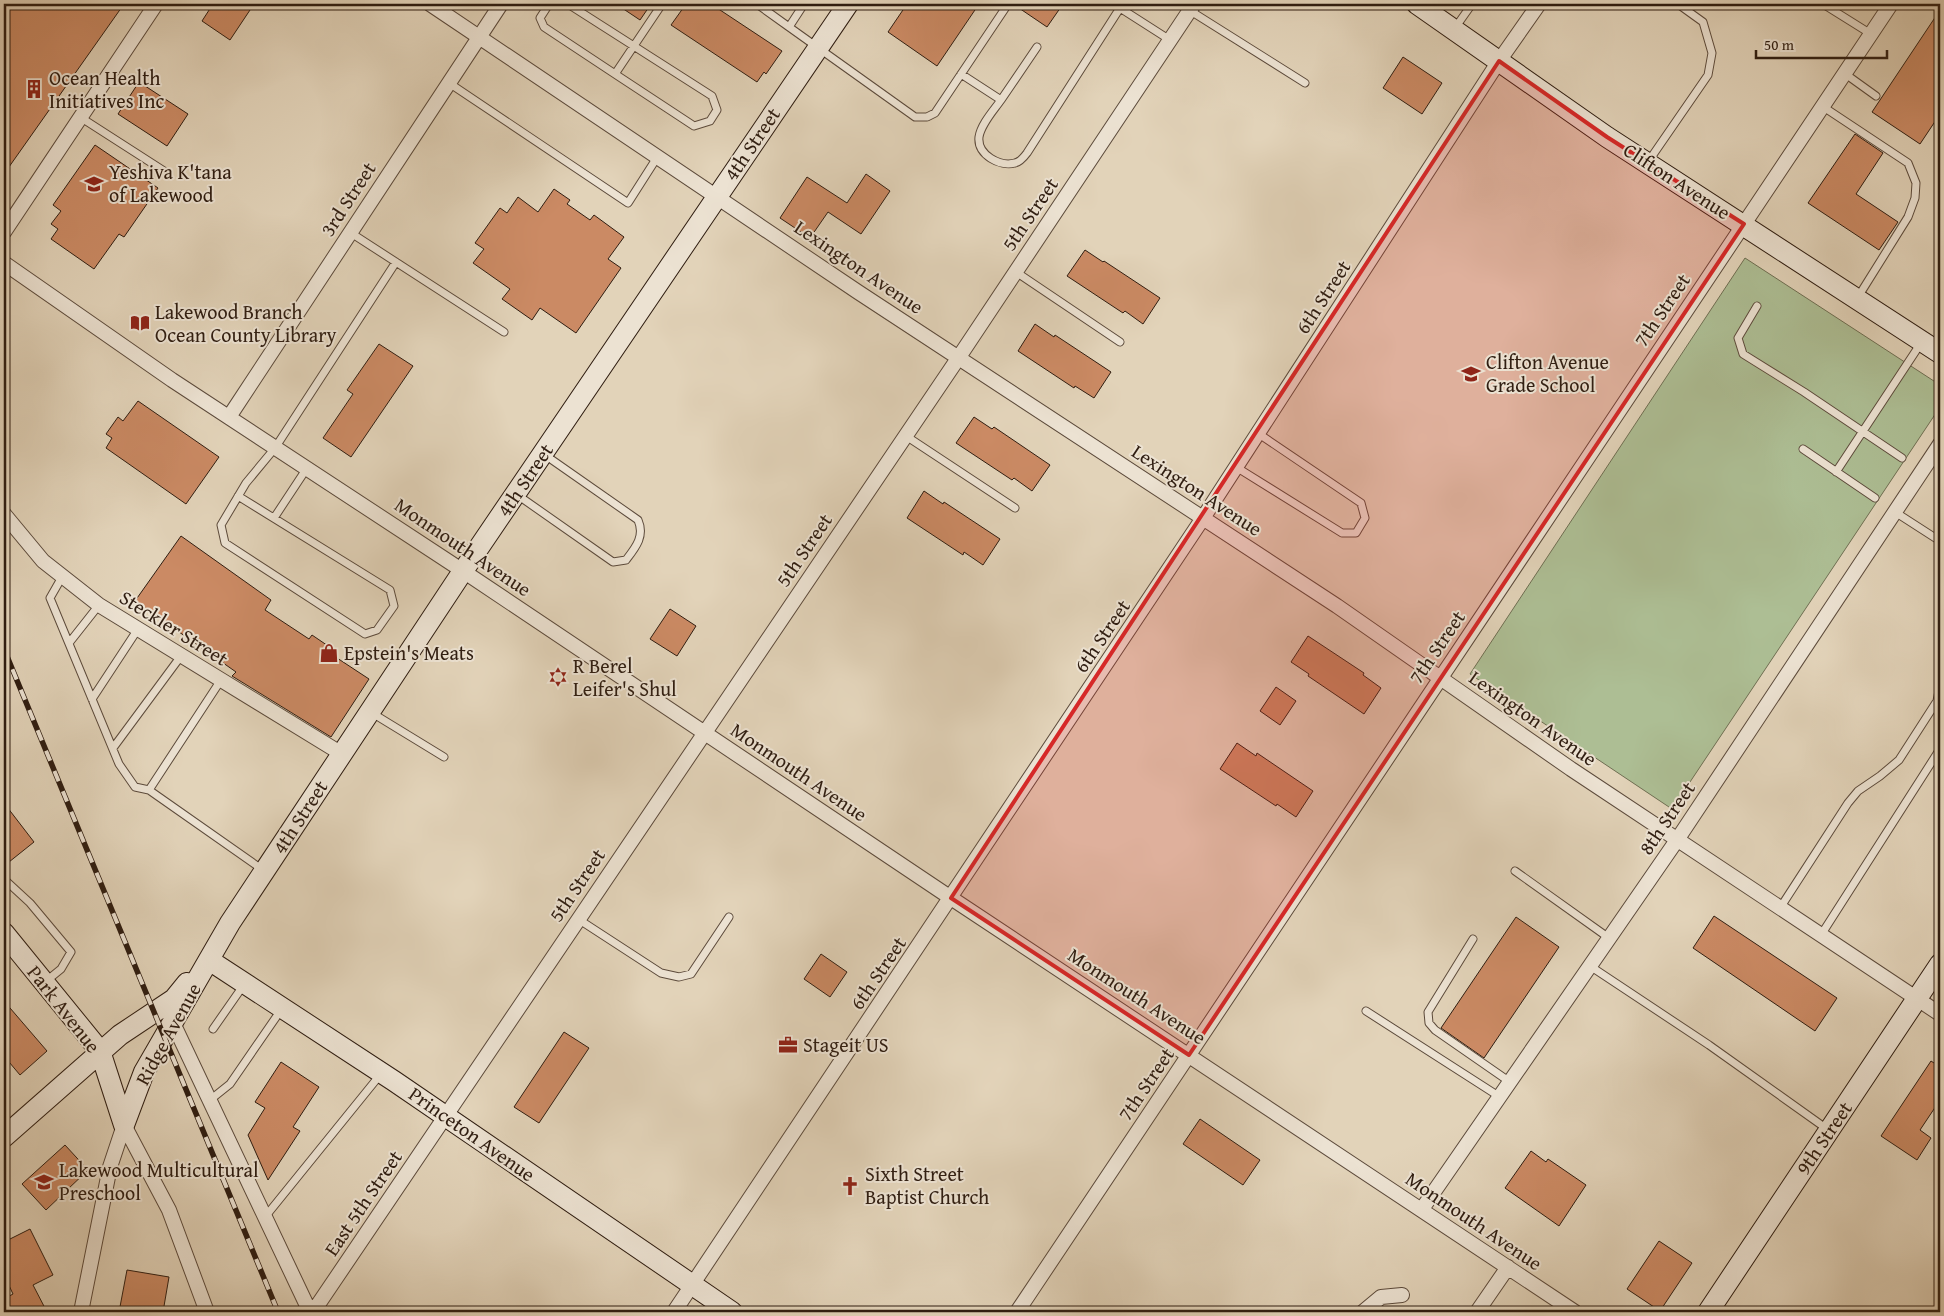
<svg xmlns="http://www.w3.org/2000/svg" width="1944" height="1316" font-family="'Gentium Book Plus',serif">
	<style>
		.green { fill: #adbe94; stroke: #6e6e52 }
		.building { fill: #cb8a64; stroke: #2f1d11 }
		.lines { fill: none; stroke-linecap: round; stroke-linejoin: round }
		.lane-casing { stroke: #5c4a3b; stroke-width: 9 }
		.street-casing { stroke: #5c4a3b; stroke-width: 16 }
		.secondary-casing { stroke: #2f1d11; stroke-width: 22 }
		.lane { stroke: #ece2d2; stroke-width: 7 }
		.street { stroke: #ece2d2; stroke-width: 14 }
		.secondary { stroke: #ece2d2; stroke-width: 20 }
		.rail-casing { stroke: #2f1d11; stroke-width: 5.5 }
		.rail { stroke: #ece2d2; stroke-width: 4; stroke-dasharray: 11; stroke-linecap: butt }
		.marked { fill: #d62828; fill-opacity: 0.2; stroke: #d62828; stroke-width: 4; stroke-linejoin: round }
		.labels { text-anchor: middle; stroke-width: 4; stroke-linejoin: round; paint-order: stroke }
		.poi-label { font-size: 20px; fill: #2f1d11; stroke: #ece2d2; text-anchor: start }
		.street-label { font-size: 20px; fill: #2f1d11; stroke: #ece2d2 }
	</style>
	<rect width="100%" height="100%" fill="#e2d3b9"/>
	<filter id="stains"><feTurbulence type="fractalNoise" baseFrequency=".004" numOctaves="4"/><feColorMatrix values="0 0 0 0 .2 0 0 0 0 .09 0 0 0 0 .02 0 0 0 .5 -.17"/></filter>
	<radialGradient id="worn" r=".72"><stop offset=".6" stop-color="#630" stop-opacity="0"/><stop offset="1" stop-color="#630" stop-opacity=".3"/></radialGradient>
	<!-- green -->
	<path class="green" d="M1745,258L1940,385V407L1672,809L1470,674Z"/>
	<!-- building -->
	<path class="building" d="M4,4H124L4,174Z
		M213,4H254L230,40L202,21Z
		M616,4H651L640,20Z
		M686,4H711L782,51L766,74L764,72L757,82L671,25Z
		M907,4H979L937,66L888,32Z
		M1013,4H1063L1047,27Z
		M1940,10V114L1920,144L1872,112Z
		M1403,57L1442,83L1422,114L1383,88Z
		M139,82L188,114L167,146L118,114Z
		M1855,134L1883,153L1856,194L1898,222L1879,250L1808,203Z
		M95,145L158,188L124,237L119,234L94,269L51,239L58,229L51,224L61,211L53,205Z
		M866,174L890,191L861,234L828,212L810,238L780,218L807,177L847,203Z
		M554,189L570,200L567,204L590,220L594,215L624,237L608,259L621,268L576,333L540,308L532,320L502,299L510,289L473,263L484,249L475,243L500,208L507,213L518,197L538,212Z
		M1085,250L1103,262L1104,261L1160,298L1143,324L1125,311L1123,313L1067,276Z
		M1035,324L1054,337L1055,335L1111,372L1094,398L1075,386L1074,388L1018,351Z
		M379,344L413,366L351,457L323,438L353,394L347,390Z
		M138,401L219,457L186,504L106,448L112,438L106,434L118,417L123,421Z
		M974,417L992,429L994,427L1050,465L1032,491L1014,478L1012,480L956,443Z
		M924,491L943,504L944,502L1000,539L983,565L964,552L963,555L907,518Z
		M181,536L271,600L265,610L309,639L312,635L337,652L334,656L369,679L331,737L232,676L236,672L135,601Z
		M670,609L696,626L677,656L650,639Z
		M1308,636L1364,673L1363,675L1381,688L1364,714L1308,676L1309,674L1291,662Z
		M1276,687L1296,701L1280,725L1260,711Z
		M1237,743L1256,756L1257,753L1313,791L1296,817L1277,804L1276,806L1220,769Z
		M4,803L34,842L4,866Z
		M1714,916L1837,998L1815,1031L1693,948Z
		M1516,917L1559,947L1484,1058L1441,1028Z
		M821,954L847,972L830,997L804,979Z
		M4,1001L47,1051L20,1075L4,1056Z
		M564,1032L589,1048L539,1123L514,1107Z
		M1931,1061L1940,1067V1100L1920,1130L1931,1138L1917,1160L1881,1136Z
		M281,1062L319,1087L293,1127L300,1131L268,1180L248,1135L265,1108L255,1102Z
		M1200,1119L1260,1160L1243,1185L1183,1144Z
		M65,1145L88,1170L46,1210L22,1184Z
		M1531,1151L1546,1162L1548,1159L1586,1185L1559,1226L1505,1188Z
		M30,1229L53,1275L33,1285L47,1312H4V1299L13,1294L4,1275V1242Z
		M1659,1241L1692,1263L1660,1311L1627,1289Z
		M127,1270L169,1277L163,1312H119Z"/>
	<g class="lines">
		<!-- lane casing -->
		<g class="lane-casing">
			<path id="lane" d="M549,4L540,18L544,27L615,74
				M568,4L712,96L717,110L710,121L694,126L615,74L662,4
				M757,4L789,27
				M804,4L789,27L915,117H927L935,113L1008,4
				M1823,4L1871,34
				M1189,10L1305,83
				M1455,28L1472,4
				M1844,73L1876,96
				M961,74L1001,100L1037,47
				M449,83L628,203L658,156
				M1001,100C994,110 981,124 979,137C977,155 1000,167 1015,163C1020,162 1024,157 1027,153L1120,8L1170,40
				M1822,106L1908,163L1916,183L1915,198L1908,217L1858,297
				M80,117L164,171
				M1648,162L1708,75L1712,53L1703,22L1678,4
				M351,233L504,332
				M1016,272L1120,342
				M1757,306L1738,338L1743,354L1804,392L1902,458
				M906,436L1015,508
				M1803,449L1875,498
				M1236,467L1342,533H1356L1365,518L1361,503L1259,434
				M1836,472L1921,343
				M516,494L613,562L626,560C636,547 645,536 638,520L545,455
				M238,496L390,590L394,606L377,630L365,634L225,543L221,525L246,483L275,448L396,262
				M1895,512L1940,541
				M274,518L307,468
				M62,577L50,598L119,764L135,787L149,790L221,680
				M69,643L99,605
				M92,699L138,629
				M372,713L444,757
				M113,748L181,656
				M149,790L263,870
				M1515,871L1609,938
				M4,879L30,903L71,952L61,969L45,982
				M1780,908L1848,803L1858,791L1880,776L1899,760L1937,701L1940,686
				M578,919L661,973L679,977L691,974L729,917
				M1821,935L1940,749
				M1473,939L1428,1012L1429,1023L1435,1030L1510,1082
				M1590,966L1709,1045L1827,1129
				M1366,1011L1500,1097
				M213,1029L243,986
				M210,1100L230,1084L281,1010
				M265,1217L380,1075"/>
		</g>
		<!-- street casing -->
		<g class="street-casing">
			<path id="street" d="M430,4L858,292L1337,606L1571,769L1940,1014
				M4,232L156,4
				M4,263L172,380L463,571L951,898L1575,1312
				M229,417L501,4
				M4,514L43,561L99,605L342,754
				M173,1023L310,1312
				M124,1125L169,1210L207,1312
				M1422,1209L1677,840L1940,444
				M81,1312L110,1167L124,1125
				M313,1312L959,357L1194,4
				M674,1312L1203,518L1499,61L1539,4
				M1017,1312L1891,4
				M1363,1312L1381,1297L1402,1295
				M1477,1312L1508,1267"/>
		</g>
		<!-- secondary casing -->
		<g class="secondary-casing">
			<path id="secondary" d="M1417,4L1607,137L1940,353
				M4,933L100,1051L124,1125
				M209,960L394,1081L732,1312
				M124,1125L144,1072L230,923L463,571L848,4
				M4,1137L120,1035L174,999L187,983
				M1708,1312L1940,964"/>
		</g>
		<!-- lane -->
		<use href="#lane" class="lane"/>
		<!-- street -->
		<use href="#street" class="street"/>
		<!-- secondary -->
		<use href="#secondary" class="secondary"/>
		<!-- rail casing -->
		<g class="rail-casing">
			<path id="rail" d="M4,649L278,1312"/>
		</g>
		<!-- rail -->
		<use href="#rail" class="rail"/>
	</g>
	<!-- marked area -->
	<path class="marked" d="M1499,61L1607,137L1744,224L1189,1055L951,898Z"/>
	<!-- icons -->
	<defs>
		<g id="building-bare" transform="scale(1.5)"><path d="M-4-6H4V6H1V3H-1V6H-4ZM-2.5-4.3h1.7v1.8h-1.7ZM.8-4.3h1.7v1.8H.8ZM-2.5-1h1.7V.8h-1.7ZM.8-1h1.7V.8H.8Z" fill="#8f2418" stroke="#ece2d2" stroke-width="2.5" paint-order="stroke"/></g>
		<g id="school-bare" transform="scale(1.5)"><path d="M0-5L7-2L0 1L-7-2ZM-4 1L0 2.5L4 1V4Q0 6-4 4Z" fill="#8f2418" stroke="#ece2d2" stroke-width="2.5" paint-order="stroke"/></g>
		<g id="library-bare" transform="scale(1.5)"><path d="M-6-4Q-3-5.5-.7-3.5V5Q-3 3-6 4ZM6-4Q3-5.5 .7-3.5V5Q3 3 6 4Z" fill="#8f2418" stroke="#ece2d2" stroke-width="2.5" paint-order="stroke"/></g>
		<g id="shop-bare" transform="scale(1.5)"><path d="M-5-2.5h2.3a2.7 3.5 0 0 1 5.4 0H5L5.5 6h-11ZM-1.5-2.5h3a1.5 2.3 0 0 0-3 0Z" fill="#8f2418" stroke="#ece2d2" stroke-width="2.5" paint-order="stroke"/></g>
		<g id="synagogue-bare" transform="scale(1.5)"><path d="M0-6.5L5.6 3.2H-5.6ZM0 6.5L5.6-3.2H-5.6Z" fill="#8f2418" stroke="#ece2d2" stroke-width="2.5" paint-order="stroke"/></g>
		<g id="office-bare" transform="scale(1.5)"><path d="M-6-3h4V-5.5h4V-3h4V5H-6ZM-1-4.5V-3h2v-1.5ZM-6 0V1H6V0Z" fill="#8f2418" stroke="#ece2d2" stroke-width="2.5" paint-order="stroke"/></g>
		<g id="church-bare" transform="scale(1.5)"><path d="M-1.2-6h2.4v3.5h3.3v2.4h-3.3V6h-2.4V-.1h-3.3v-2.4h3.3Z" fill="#8f2418" stroke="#ece2d2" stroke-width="2.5" paint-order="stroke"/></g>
	</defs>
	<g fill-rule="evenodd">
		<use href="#building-bare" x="34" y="89"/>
		<use href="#school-bare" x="94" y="184"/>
		<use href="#library-bare" x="140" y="323"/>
		<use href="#school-bare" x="1471" y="374"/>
		<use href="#shop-bare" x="329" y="653"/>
		<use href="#synagogue-bare" x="558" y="677"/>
		<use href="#office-bare" x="788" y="1045"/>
		<use href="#school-bare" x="44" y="1182"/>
		<use href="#church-bare" x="850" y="1186"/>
	</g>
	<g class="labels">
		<!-- poi labels -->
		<g class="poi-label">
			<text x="49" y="85">Ocean Health<tspan x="49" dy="23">Initiatives Inc</tspan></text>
			<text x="109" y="179">Yeshiva K'tana<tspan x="109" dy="23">of Lakewood</tspan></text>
			<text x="155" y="319">Lakewood Branch<tspan x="155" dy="23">Ocean County Library</tspan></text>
			<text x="1486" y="369">Clifton Avenue<tspan x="1486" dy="23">Grade School</tspan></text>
			<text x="344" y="660">Epstein's Meats</text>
			<text x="573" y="673">R Berel<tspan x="573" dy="23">Leifer's Shul</tspan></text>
			<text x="803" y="1052">Stageit US</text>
			<text x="59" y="1177">Lakewood Multicultural<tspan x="59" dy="23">Preschool</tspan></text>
			<text x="865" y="1181">Sixth Street<tspan x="865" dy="23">Baptist Church</tspan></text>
		</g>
		<!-- street labels -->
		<g class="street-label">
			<text transform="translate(752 144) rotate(-56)" y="7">4th Street</text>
			<text transform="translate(1677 181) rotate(33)" y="7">Clifton Avenue</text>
			<text transform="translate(348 199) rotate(-57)" y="7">3rd Street</text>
			<text transform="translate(1030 214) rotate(-56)" y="7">5th Street</text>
			<text transform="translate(859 267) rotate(34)" y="7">Lexington Avenue</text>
			<text transform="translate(1323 297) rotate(-57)" y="7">6th Street</text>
			<text transform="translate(1662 310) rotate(-56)" y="7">7th Street</text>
			<text transform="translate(525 480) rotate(-56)" y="7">4th Street</text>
			<text transform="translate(1197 490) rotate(33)" y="7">Lexington Avenue</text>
			<text transform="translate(463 547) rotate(34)" y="7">Monmouth Avenue</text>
			<text transform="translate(804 550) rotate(-56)" y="7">5th Street</text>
			<text transform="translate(174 628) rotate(32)" y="7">Steckler Street</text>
			<text transform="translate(1102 636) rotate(-56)" y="7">6th Street</text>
			<text transform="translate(1437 647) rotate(-56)" y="7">7th Street</text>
			<text transform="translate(1533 718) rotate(35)" y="7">Lexington Avenue</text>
			<text transform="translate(799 772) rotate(34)" y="7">Monmouth Avenue</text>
			<text transform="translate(300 817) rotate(-57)" y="7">4th Street</text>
			<text transform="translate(1667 818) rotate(-56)" y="7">8th Street</text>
			<text transform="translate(577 885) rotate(-56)" y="7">5th Street</text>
			<text transform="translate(878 973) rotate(-56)" y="7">6th Street</text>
			<text transform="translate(1137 996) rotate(33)" y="7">Monmouth Avenue</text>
			<text transform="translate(64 1009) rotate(52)" y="7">Park Avenue</text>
			<text transform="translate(168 1034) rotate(-61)" y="7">Ridge Avenue</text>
			<text transform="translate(1146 1084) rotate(-56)" y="7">7th Street</text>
			<text transform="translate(472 1134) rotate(35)" y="7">Princeton Avenue</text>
			<text transform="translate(1824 1138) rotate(-56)" y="7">9th Street</text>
			<text transform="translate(363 1203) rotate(-56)" y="7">East 5th Street</text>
			<text transform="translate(1474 1221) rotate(34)" y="7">Monmouth Avenue</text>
		</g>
	</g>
	<!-- margin -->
	<rect width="1944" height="1316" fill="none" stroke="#e2d3b9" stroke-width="20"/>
	<rect x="5" y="5" width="1934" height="1306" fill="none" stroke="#2f1d11" stroke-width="2.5"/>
	<rect x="10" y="10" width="1924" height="1296" fill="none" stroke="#2f1d11"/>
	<!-- scale -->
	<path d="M1756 50v8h131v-8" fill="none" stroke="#2f1d11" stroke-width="2.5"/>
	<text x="1764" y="50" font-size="15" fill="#2f1d11" stroke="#ece2d2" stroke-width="4" paint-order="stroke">50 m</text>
	<rect width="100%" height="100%" filter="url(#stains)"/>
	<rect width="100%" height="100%" fill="url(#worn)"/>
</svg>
